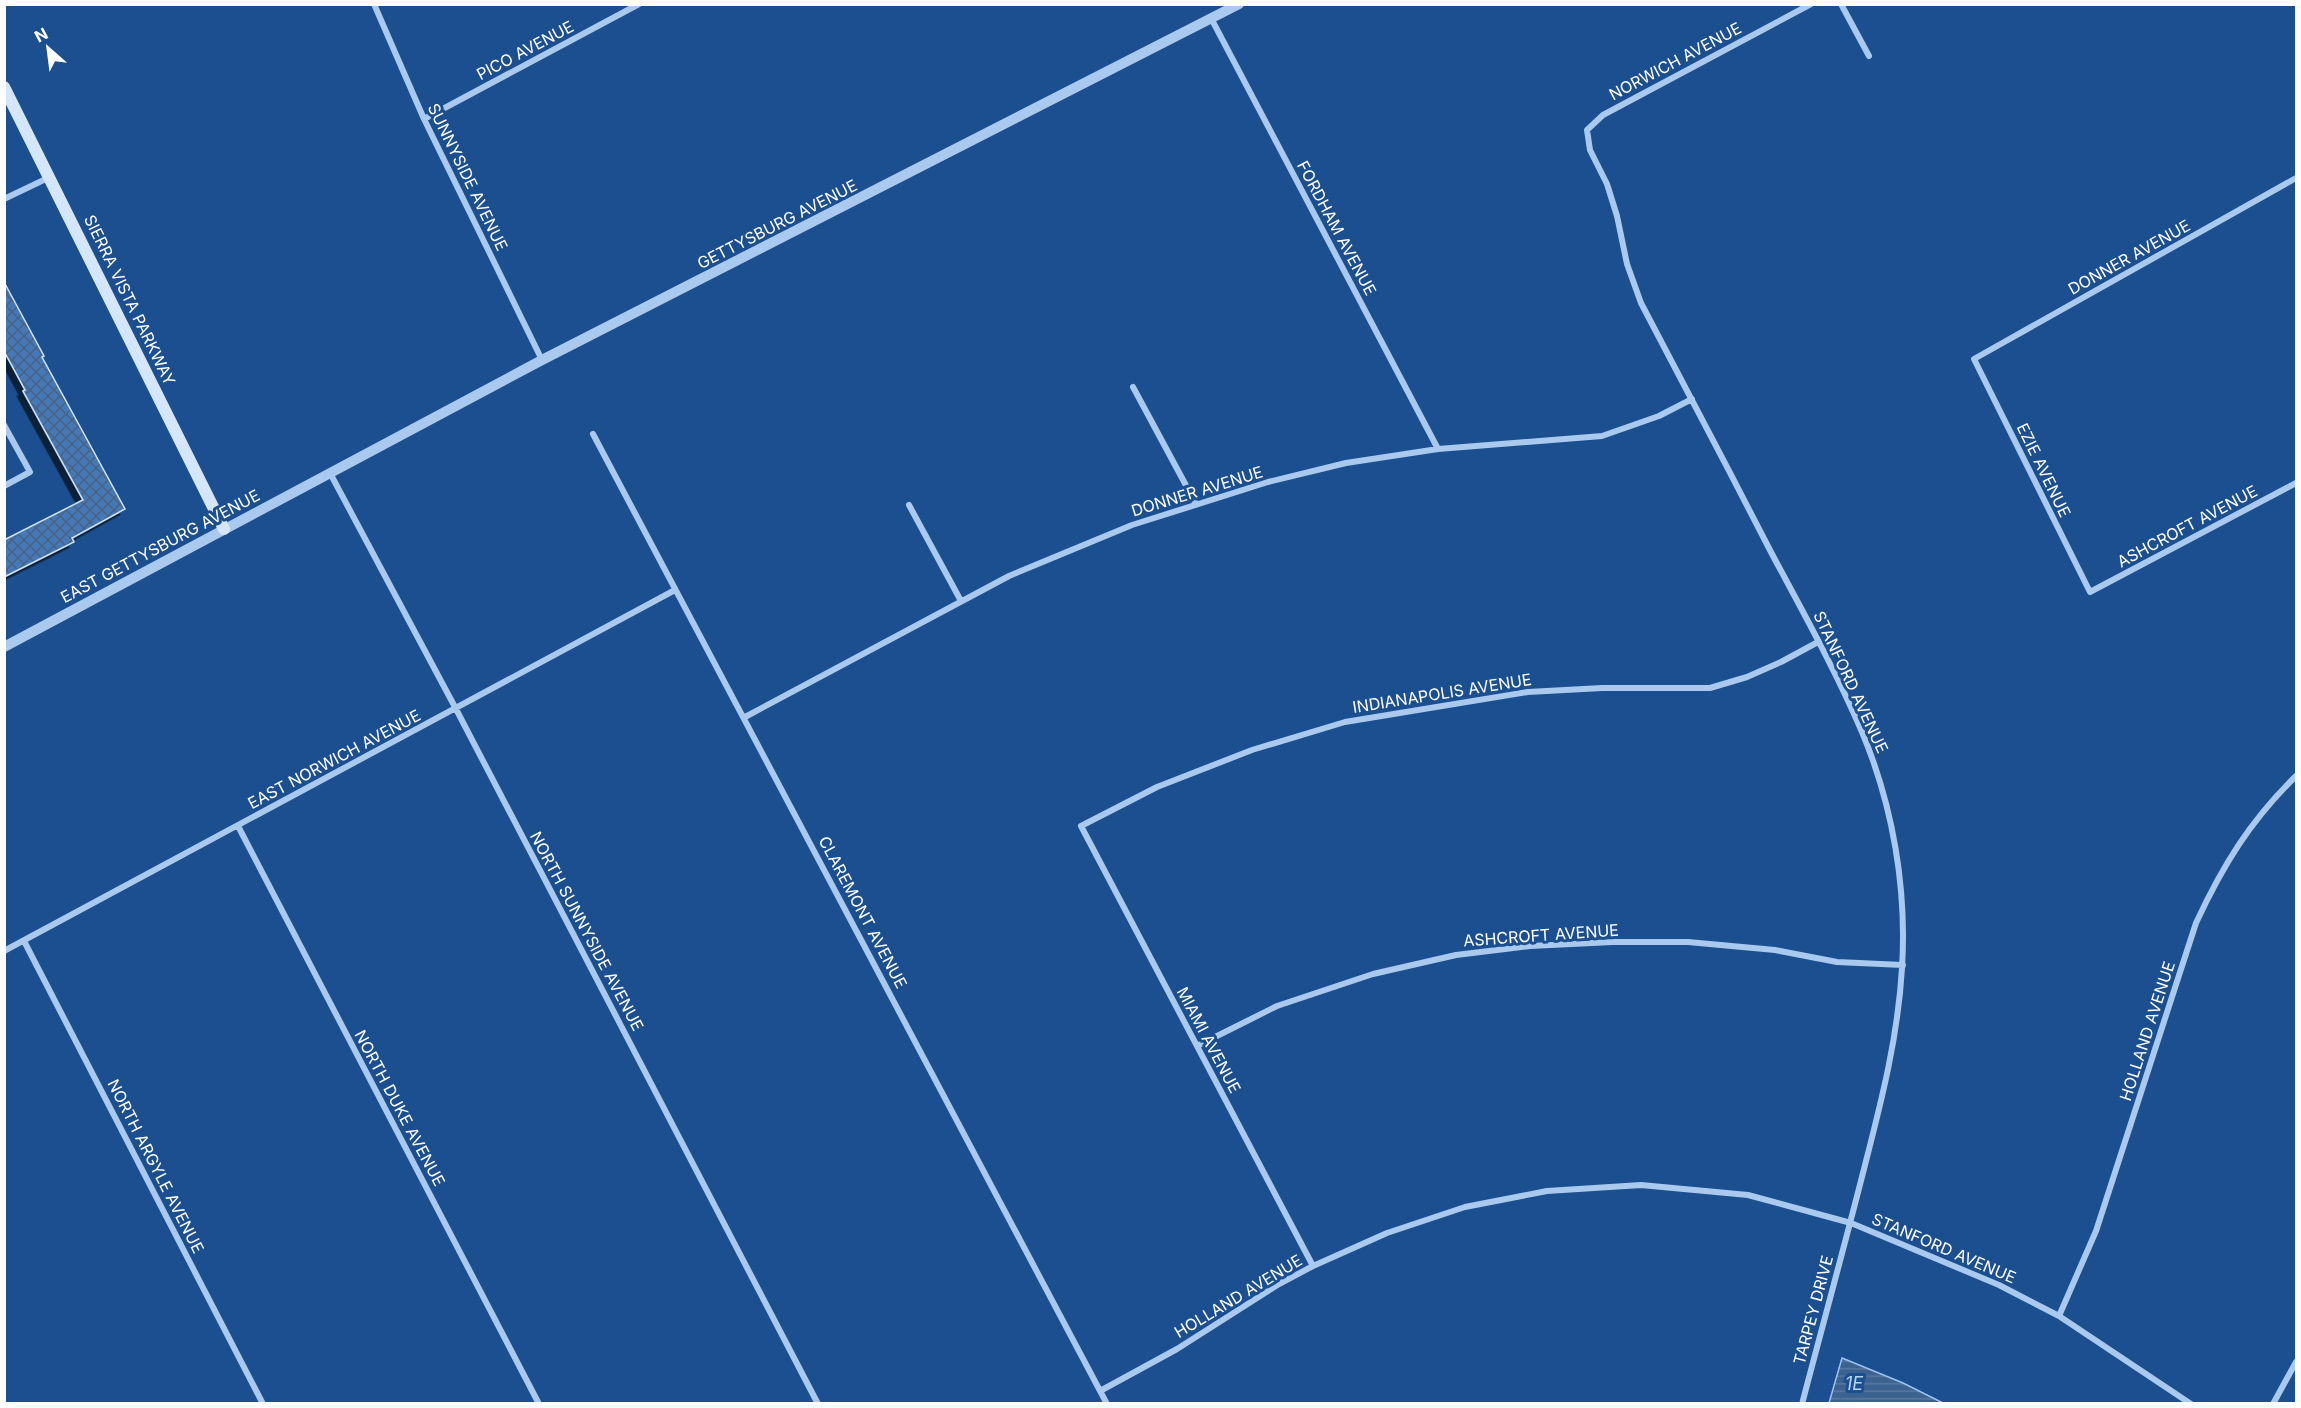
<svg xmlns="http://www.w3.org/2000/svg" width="2301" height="1408" font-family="Inter,sans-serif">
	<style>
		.water { fill: url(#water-rules); stroke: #9cc4f0; stroke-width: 1.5 }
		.building { fill: url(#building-cross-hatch); stroke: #cfe3fa; stroke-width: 1.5; filter: url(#shadow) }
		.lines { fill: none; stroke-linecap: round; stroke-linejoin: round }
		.minor { stroke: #a9c9ee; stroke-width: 6 }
		.tertiary { stroke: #a9c9ee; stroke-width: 10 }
		.secondary { stroke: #d6e6fa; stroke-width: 12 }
		.labels { text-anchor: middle; stroke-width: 6; stroke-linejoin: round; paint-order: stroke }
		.street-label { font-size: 16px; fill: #fff; stroke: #1b4f8f }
		.water-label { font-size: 18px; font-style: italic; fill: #b5d3f5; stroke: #1b4f8f }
	</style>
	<defs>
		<pattern id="water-rules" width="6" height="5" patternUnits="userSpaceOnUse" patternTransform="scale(1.5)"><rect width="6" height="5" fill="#3c6290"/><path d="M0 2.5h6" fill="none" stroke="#597aa1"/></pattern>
		<pattern id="building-cross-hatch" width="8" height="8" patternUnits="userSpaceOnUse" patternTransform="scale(1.5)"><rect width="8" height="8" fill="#4478b7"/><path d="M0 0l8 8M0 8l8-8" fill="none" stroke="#486282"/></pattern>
		<filter id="shadow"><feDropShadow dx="-5.5" dy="5.5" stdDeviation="0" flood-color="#0009"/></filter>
	</defs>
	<rect width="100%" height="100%" fill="#1b4f8f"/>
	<!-- water -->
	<path class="water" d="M1842,1358L1903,1383L1943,1403H1829Z"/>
	<!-- building -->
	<path class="building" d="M4,282L44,356L42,357L125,509L72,538L74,542L4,577V540L83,500L23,391L25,390L4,351Z"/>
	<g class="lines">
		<!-- minor -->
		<path class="minor" d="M374,4L424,119L542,360
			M1841,4L1869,56
			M1212,20L1438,449
			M424,119L639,4
			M2296,178L1974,359L2090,592L2296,483
			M4,199L50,177
			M1133,387L1196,504
			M4,425L30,472L4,486
			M593,434L1107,1404
			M330,473L456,709L818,1404
			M909,505L961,601
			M745,717L1009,576L1132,525L1268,482L1346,463L1438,449L1602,436L1659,416L1692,399
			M238,826L539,1404
			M24,941L263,1404
			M4,951L675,590
			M1197,1046L1277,1006L1373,974L1456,955L1530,946L1613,942H1688L1775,950L1837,962L1903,965
			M1313,1266L1081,826L1157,787L1252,750L1345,722L1528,692L1602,688H1710L1747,677L1781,662L1818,642
			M2059,1316L2096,1231L2196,923C2223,865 2250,821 2296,776
			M1100,1391L1177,1349L1279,1284L1313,1266L1387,1233L1465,1207L1547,1191L1641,1185L1748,1195L1851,1223L1999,1285L2059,1316L2191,1404
			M1802,1404C1823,1324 1845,1244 1865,1165C1882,1099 1898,1036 1902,968C1907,889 1893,806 1862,732C1836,671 1803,612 1772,554C1729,470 1685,387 1641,303L1627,264L1617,216L1607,184L1590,150L1587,130L1603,115L1811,4
			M2273,1404L2296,1362"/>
		<!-- tertiary -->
		<path class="tertiary" d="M4,647L542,360L1239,4"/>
		<!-- secondary -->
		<path class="secondary" d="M4,87L224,529"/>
	</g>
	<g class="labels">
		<!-- street labels -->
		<g class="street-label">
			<text transform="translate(525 50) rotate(-28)" y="6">PICO AVENUE</text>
			<text transform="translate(1675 61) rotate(-28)" y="6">NORWICH AVENUE</text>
			<text transform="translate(468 177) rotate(64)" y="6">SUNNYSIDE AVENUE</text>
			<text transform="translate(777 224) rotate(-27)" y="6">GETTYSBURG AVENUE</text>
			<text transform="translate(1337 228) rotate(62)" y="6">FORDHAM AVENUE</text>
			<text transform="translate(2129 257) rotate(-29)" y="6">DONNER AVENUE</text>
			<text transform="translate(130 300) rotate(64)" y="6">SIERRA VISTA PARKWAY</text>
			<text transform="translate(2044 470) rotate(64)" y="6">EZIE AVENUE</text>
			<text transform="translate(1197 491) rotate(-17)" y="6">DONNER AVENUE</text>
			<text transform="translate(2187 526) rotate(-28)" y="6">ASHCROFT AVENUE</text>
			<text transform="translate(160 546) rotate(-28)" y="6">EAST GETTYSBURG AVENUE</text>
			<text transform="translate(1851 682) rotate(65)" y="6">STANFORD AVENUE</text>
			<text transform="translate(1442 693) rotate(-9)" y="6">INDIANAPOLIS AVENUE</text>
			<text transform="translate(334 759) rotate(-28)" y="6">EAST NORWICH AVENUE</text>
			<text transform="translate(863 912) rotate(62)" y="6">CLAREMONT AVENUE</text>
			<text transform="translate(587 931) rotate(62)" y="6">NORTH SUNNYSIDE AVENUE</text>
			<text transform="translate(1541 935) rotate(-4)" y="6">ASHCROFT AVENUE</text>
			<text transform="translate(2147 1031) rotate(-72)" y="6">HOLLAND AVENUE</text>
			<text transform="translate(1209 1040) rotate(62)" y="6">MIAMI AVENUE</text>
			<text transform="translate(400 1108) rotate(62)" y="6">NORTH DUKE AVENUE</text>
			<text transform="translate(156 1166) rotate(63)" y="6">NORTH ARGYLE AVENUE</text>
			<text transform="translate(1944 1248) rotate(23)" y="6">STANFORD AVENUE</text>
			<text transform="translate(1238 1296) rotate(-31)" y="6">HOLLAND AVENUE</text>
			<text transform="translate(1813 1310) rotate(-75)" y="6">TARPEY DRIVE</text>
		</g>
		<!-- water labels -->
		<g class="water-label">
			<text x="1854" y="1390">1E</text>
		</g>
	</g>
	<!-- border -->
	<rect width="2301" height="1408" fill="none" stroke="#ffffff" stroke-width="12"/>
	<!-- north arrow -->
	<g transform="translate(48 48) rotate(332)" stroke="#1b4f8f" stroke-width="4.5" paint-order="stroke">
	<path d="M0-4.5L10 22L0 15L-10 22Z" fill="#ffffff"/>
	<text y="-9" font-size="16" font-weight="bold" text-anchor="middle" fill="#ffffff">N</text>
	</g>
</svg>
